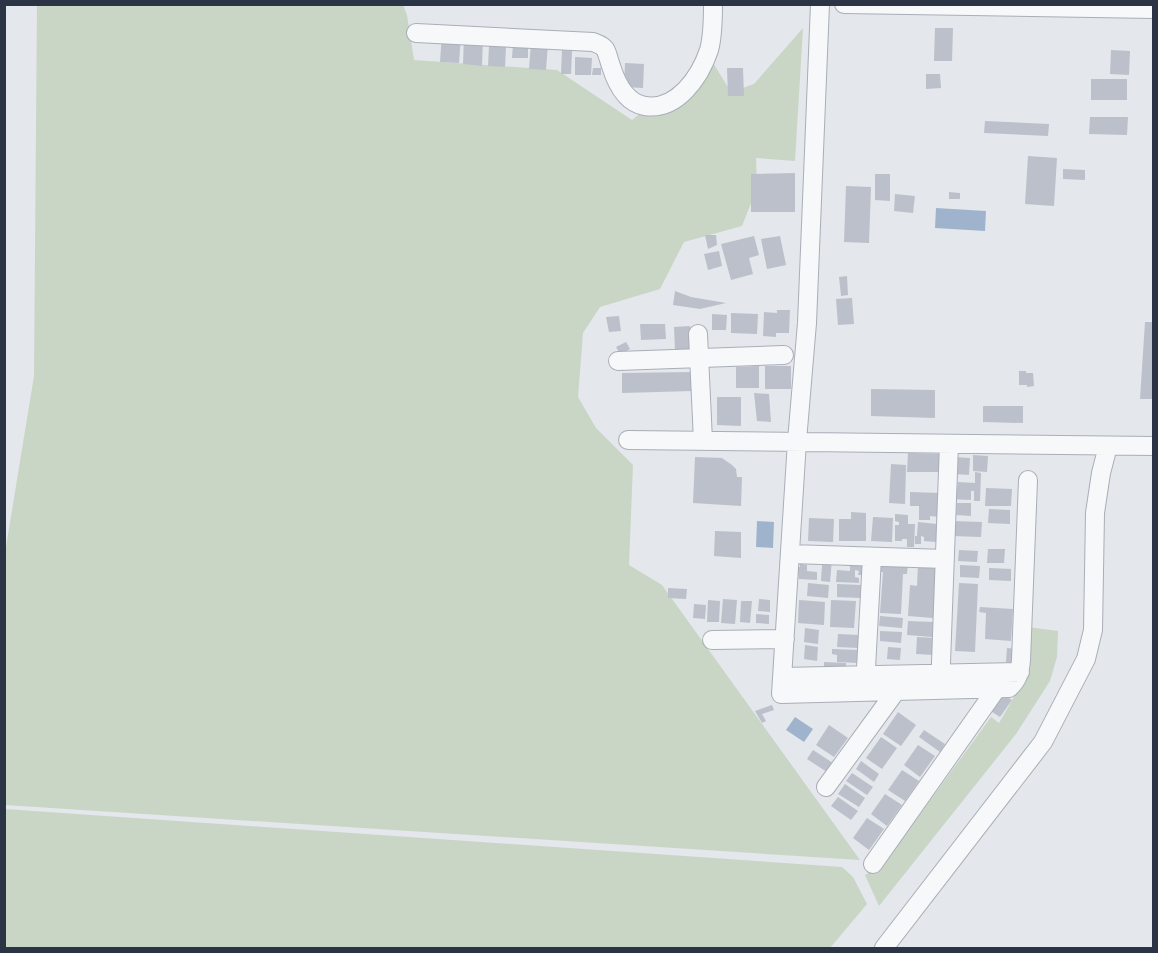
<svg xmlns="http://www.w3.org/2000/svg" width="1158" height="953" font-family="'Exo 2',sans-serif">
	<style>
		.green { fill: #c9d6c5 }
		.water { fill: #9fb4cc }
		.building { fill: #bbc0ca }
		.lines { fill: none; stroke-linecap: round; stroke-linejoin: round }
		.minor-casing { stroke: #a9aeb7; stroke-width: 20 }
		.minor { stroke: #f7f8fa; stroke-width: 18 }
	</style>
	<rect width="100%" height="100%" fill="#e4e7ec"/>
	<!-- green -->
	<path class="green" d="M37,5H403L407,15L414,60L557,70L632,120L710,58L731,92L754,84L803,28L795,161L756,158L757,188L742,226L684,242L660,289L600,307L583,333L578,397L596,428L633,465L629,565L662,585L860,860L5,805V553L34,376Z
		M1028,627L1058,631L1057,657L1050,681L1016,734L879,906L865,875L883,865L991,717L999,723L1018,690Z
		M5,809L842,867L853,877L867,904L830,948H5Z"/>
	<!-- water -->
	<path class="water" d="M936,208L986,211L985,231L935,228Z
		M757,521L774,522L773,548L756,547Z
		M795,717L813,729L804,742L786,730Z"/>
	<!-- building -->
	<path class="building" d="M935,28H953L952,61H934Z
		M442,34L461,35L459,63L440,62Z
		M464,37L483,38L482,66L463,64Z
		M513,43L528,44V58H512Z
		M531,43L548,44L546,70L529,69Z
		M489,46L506,47L505,67L488,66Z
		M562,50L572,51L571,74H561Z
		M1111,50L1130,51L1129,75L1110,74Z
		M575,57L592,58L591,75H575Z
		M625,63L644,64L643,88L624,87Z
		M593,68H601V75H592Z
		M727,68H743L744,96H728Z
		M926,74H940L941,88L926,89Z
		M1091,79H1127V100H1091Z
		M1090,117H1128L1127,135L1089,134Z
		M985,121L1049,124L1048,136L984,133Z
		M1028,156L1057,158L1054,206L1025,204Z
		M1063,169L1085,170V180L1063,179Z
		M795,173V212H751V174Z
		M875,174H890V201L875,200Z
		M846,186L871,187L869,243L844,242Z
		M949,192L960,193V199H949Z
		M895,194L915,196L913,213L894,211Z
		M705,235H716L717,245L708,249Z
		M754,236L759,255L749,258L753,274L731,280L721,244Z
		M780,236L786,265L767,269L761,239Z
		M719,251L722,266L708,270L704,254Z
		M847,276L848,295L841,296L839,277Z
		M675,291L691,297L726,303L700,309L673,305Z
		M852,298L854,324L838,325L836,299Z
		M777,310H790L789,333H776V337L763,336L764,312L777,313Z
		M731,313L758,314L757,334L731,333Z
		M712,314L727,315L726,330H712Z
		M619,316L621,331L609,332L606,317Z
		M1145,322H1154V399H1140Z
		M640,324H665L666,339L641,340Z
		M690,326L691,349L675,350L674,327Z
		M626,342L630,349L620,354L616,347Z
		M759,366V388H736V367Z
		M765,366H791V389H765Z
		M1019,371H1026V373H1033L1034,386L1027,387V385H1019Z
		M692,372L693,391L622,393V373Z
		M871,389L935,390V418L871,416Z
		M754,393L769,394L771,422L757,421Z
		M717,397H741V426L717,425Z
		M983,406H1023V423L983,422Z
		M908,453L940,454L939,472H907Z
		M973,455L988,456L987,472L973,471Z
		M695,457L722,458L732,465L736,469L737,477H742L741,506L693,503Z
		M954,457L970,458L969,475L953,474Z
		M891,464L906,465L905,504L889,503Z
		M975,472L981,473L980,501H974V491H971V500L949,499L950,490H957L958,482L975,483Z
		M986,488L1012,489L1011,506H985Z
		M910,492L941,493L940,517L930,516V520H919V506H910Z
		M957,503H971V516L956,515Z
		M989,509L1010,510V524L988,523Z
		M851,512L866,513V541H839V519H851Z
		M895,514L908,515V524H915L914,547H907V539H902V541H895V525H899V522L895,521Z
		M873,517L893,518L892,542L871,541Z
		M809,518L834,519L833,542L808,541Z
		M952,521L982,522L981,537L952,536Z
		M918,522L937,524L936,542L924,541V537L921,536V544H915V536H917Z
		M715,531L741,532V558L714,556Z
		M988,549H1005L1004,563H987Z
		M959,550L978,551L977,562L958,561Z
		M825,559H832L830,582L821,581L822,565H824Z
		M846,561L867,562V575H858L859,571L855,570V577L859,578V583L836,582L837,570L850,571V566H846Z
		M880,563L908,564L907,574H903L901,614L880,613L883,572H879Z
		M800,564L807,565V571L817,572V580L799,579V571L798,580H794L795,566L800,567Z
		M918,565L938,566V603H934L933,618L908,616L910,585L917,586Z
		M960,565L980,566L979,578L960,577Z
		M989,568L1011,569V581L989,580Z
		M808,583L829,585L828,598L807,596Z
		M959,583L978,584L975,652L955,651Z
		M837,584L861,585L860,598L837,597Z
		M668,588L687,589L686,599L668,598Z
		M723,599L737,600L735,624L721,623Z
		M759,599L770,600V612L758,611Z
		M708,600L720,601L719,622H707Z
		M799,600L825,602L824,625L798,623Z
		M831,600L856,601L854,628L830,627Z
		M741,601H752L750,623L740,622Z
		M694,604L706,605L705,619L693,618Z
		M980,607L1013,609L1011,641L985,639L986,613L979,612Z
		M756,614L769,615V624L756,623Z
		M880,616L903,618L902,628L879,626Z
		M908,621L933,622L932,637L907,635Z
		M805,628L819,630L818,644L804,642Z
		M880,631L902,632L901,643L880,641Z
		M838,634L859,635L858,648L837,647Z
		M917,637L935,638L934,655L916,654Z
		M805,645L818,647L817,661L804,659Z
		M888,647L901,648L900,660L887,659Z
		M1007,648L1016,649L1014,663L1006,662Z
		M832,649L859,650L858,663L837,662V655L832,654Z
		M824,662L846,663V669L824,667Z
		M1000,693L1012,700L1000,717L989,710Z
		M772,705L774,710L762,714L766,721L762,723L755,711Z
		M898,712L916,725L901,746L883,734Z
		M829,725L848,738L834,757L816,745Z
		M924,730L945,744L940,752L919,737Z
		M881,737L897,748L882,769L866,758Z
		M918,745L935,756L920,777L904,765Z
		M813,750L833,763L827,772L807,759Z
		M861,761L879,774L874,782L856,769Z
		M902,770L919,781L905,801L888,790Z
		M852,773L873,787L867,795L846,781Z
		M845,784L865,798L859,807L838,794Z
		M885,794L902,805L887,826L871,814Z
		M838,797L858,811L851,820L831,806Z
		M867,818L884,829L869,850L853,838Z"/>
	<g class="lines">
		<!-- minor casing -->
		<g class="minor-casing">
			<path id="minor" d="M820,4L807,323L797,441L781,694L1009,688C1018,680 1020,672 1021,660L1028,480
				M844,4L1154,9
				M416,33L593,42C598,44 602,45 605,49C608,54 609,61 611,66C616,82 626,103 645,106C677,111 700,77 709,50C713,36 713,19 713,4
				M698,334L703,441
				M618,361L784,355
				M628,440L1154,446
				M791,554L945,559
				M712,640L785,639
				M782,677L1020,672
				M865,687L872,557
				M940,690L949,444
				M826,787L896,691
				M873,864L997,688
				M884,948L1043,742L1086,659L1093,630L1095,513L1101,473L1108,446"/>
		</g>
		<!-- minor -->
		<use href="#minor" class="minor"/>
	</g>
	<!-- border -->
	<rect width="1158" height="953" fill="none" stroke="#2b3445" stroke-width="12"/>
</svg>
